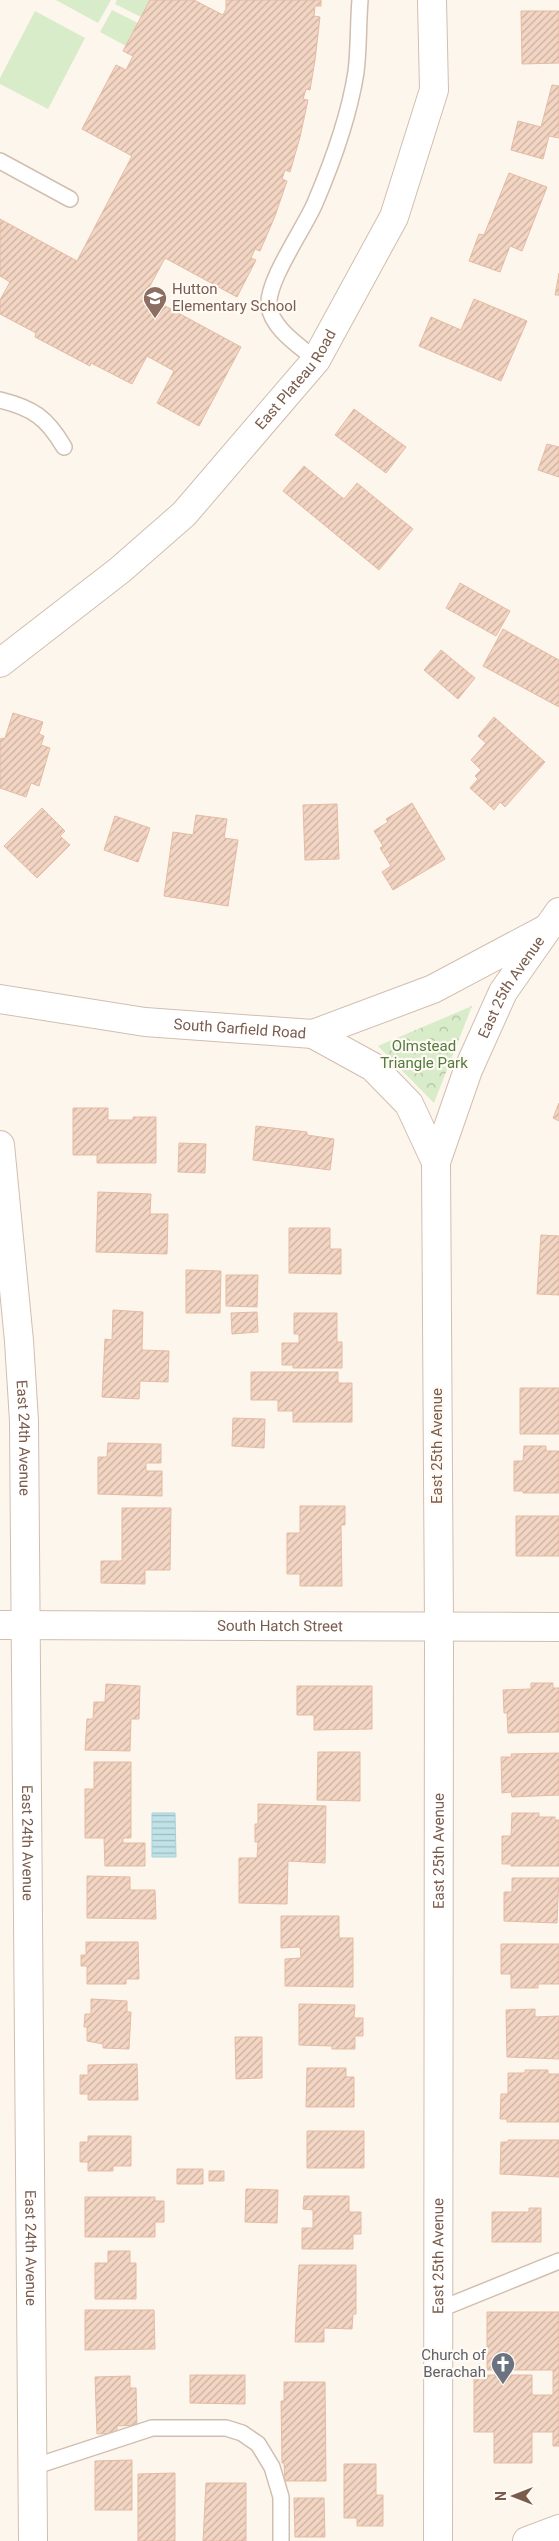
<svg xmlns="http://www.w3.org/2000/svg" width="559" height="2541" font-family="Roboto,sans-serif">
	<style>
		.green { fill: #d8ecc9 }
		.park { fill: url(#park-crowns) }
		.water { fill: url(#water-rules); stroke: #a5d3da }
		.building { fill: url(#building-hatch); stroke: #e6bba3 }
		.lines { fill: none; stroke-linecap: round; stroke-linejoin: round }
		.lane-casing { stroke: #d1beb0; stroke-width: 18 }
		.street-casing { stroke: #d1beb0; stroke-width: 30 }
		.secondary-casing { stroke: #d6c0b0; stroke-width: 30 }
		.lane { stroke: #fff; stroke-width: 15 }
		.street { stroke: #fff; stroke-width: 28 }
		.secondary { stroke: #fff; stroke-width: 28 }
		.labels { text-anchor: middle; stroke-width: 4.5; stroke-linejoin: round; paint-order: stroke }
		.education-label { font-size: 15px; fill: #785e54; stroke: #fffaf3; text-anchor: start }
		.street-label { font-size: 15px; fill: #7a5c4d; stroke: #fffaf3 }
		.park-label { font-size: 15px; fill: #537a41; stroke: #fffaf3 }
		.worship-label { font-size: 15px; fill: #5b616d; stroke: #fffaf3; text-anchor: end }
	</style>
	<defs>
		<pattern id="park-crowns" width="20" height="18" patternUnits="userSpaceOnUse" patternTransform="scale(1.25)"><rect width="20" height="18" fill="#d8ecc9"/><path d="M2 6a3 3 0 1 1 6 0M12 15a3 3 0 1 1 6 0" fill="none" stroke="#b4c2a5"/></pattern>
		<pattern id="water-rules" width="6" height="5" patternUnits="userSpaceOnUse" patternTransform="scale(1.25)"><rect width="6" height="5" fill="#bfe3e8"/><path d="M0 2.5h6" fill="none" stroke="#a0bbbe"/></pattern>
		<pattern id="building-hatch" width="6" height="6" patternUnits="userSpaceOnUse" patternTransform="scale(1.25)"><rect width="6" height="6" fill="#f3d5c3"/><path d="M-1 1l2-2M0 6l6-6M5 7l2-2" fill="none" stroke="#cab0a1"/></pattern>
	</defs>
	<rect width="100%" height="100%" fill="#fdf6ec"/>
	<!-- green -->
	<path class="green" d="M56,0H111L98,23Z
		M117,0H150L141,17L115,4Z
		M112,10L138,23L126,46L100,32Z
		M35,11L85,38L48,109L0,84V78Z"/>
	<!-- park -->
	<path class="park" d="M472,1006L434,1103L378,1046Z"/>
	<!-- water -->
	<path class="water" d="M152,1813H175L176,1857H152Z"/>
	<!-- building -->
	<path class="building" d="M150,0H194L223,15L226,9V0H321V6H315L314,16L320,17L315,60L310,90L306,89L303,99L308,100L300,137L290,172L285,170L282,179L287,181L275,216L260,251L255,249L251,258L256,260L237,297L165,258L145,295L241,347L199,426L157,403L174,371L147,356L132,384L91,363L90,366L35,337L36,333L0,314V300L10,282L0,276V219L77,261L132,156L82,129L116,65L126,70L133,56L123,51Z
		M521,11H559V63L522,64Z
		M552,85L559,86V138L549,136L543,159L511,150L518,121L541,127Z
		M509,173L547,187L522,251L510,246L500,272L469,261L479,234L484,235Z
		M559,273V295H555Z
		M474,299L527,321L501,381L419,346L431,317L461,330Z
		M354,409L406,447L386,473L335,435Z
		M547,444L559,447V477L538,470Z
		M304,466L344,499L357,483L413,529L379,570L283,491Z
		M460,583L510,611L496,636L446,608Z
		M503,629L559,660V707L483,666Z
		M441,650L475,678L458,699L424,670Z
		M13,713L43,722L39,734L44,736L41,745L50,748L39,786L31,783L26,797L0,788V739L5,738Z
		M494,717L545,762L505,807L500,802L494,810L470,788L478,779L475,776L481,770L471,760L486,743L478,736Z
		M412,803L445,859L393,890L382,872L391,866L380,848L383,846L374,831L388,822L386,819Z
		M337,804L339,859L305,860L303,805Z
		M42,808L65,831L60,836L70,845L37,878L4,846Z
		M196,815L227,819L224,838L238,840L228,906L164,896L173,832L193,835Z
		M115,816L150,828L138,862L104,850Z
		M559,1103V1121L553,1118Z
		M73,1108H108V1120H133V1117H156V1163H97V1155H73Z
		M256,1126L307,1132V1135L334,1139L330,1170L253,1160Z
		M179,1143L206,1144L205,1173L178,1172Z
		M98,1192L151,1194L150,1214H168L167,1254L96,1252Z
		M289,1228H330V1249H341V1274L289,1273Z
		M541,1235L559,1236V1295L537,1294Z
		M186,1270L221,1271L220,1313H186Z
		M226,1275H258L257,1307L226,1306Z
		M113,1310L143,1312L142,1350L169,1351L168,1382L140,1381L139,1399L102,1397L105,1339L112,1340Z
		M257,1312L258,1332L232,1334L231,1313Z
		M294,1313H337V1342H342V1368H293V1365H282V1343H299V1334H294Z
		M251,1372H338V1383H352V1422H293V1411H278V1400H251Z
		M520,1388H559V1434H520Z
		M233,1418L265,1419L264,1448L232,1446Z
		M108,1443L161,1444V1463H146V1471H162V1496L98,1494V1457H107Z
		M524,1446H546V1451H559V1493H523V1491H514V1461H523Z
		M300,1506H345V1525H341L342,1586H300V1574H287V1533H300Z
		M122,1508H171L170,1570H145V1584L101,1583V1561H122Z
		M516,1516H559V1556H516Z
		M531,1683H553V1688H559V1732L508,1733L507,1713H504L503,1690L531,1689Z
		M106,1684L140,1686L139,1719H131L130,1751L85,1750L87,1719H93L94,1702H105Z
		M297,1686H372V1729L314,1730V1715H297Z
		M318,1752H360V1801L317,1800Z
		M559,1753V1795L512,1797L511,1792L502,1793L501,1757H512L511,1754Z
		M94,1762H131V1838H123V1843H145V1866H105L104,1838H85V1789H94Z
		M258,1804L326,1806L325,1863L288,1861L287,1904L239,1903V1858H257L258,1842H255V1824H258Z
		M512,1813H539V1817H555V1820H559V1866H511V1864H502V1836H511Z
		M87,1876L130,1877V1890H155L156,1919L87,1918Z
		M512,1878H559L557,1923L504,1921V1892H512Z
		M281,1916H339V1938H353V1987L285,1986V1959L301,1958L300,1947L281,1948Z
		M86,1942H138L139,1979H126V1984H87V1966H81V1955H86Z
		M501,1944H559V1984H538V1988H511V1974H501Z
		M91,1999L127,2001V2012H131L129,2049L103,2048V2044L87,2041V2027H84L85,2014H91Z
		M299,2004L355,2005L354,2018H363V2036H355V2049H332V2046L299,2045Z
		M535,2009V2017L559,2016V2059L507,2057L506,2010Z
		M235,2037H262V2078L236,2079Z
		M137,2064L138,2100H88V2094H80V2075H88V2065Z
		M307,2068H346V2077H354V2107H306Z
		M525,2070H548V2074H559V2122H507V2119H500L501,2094H508V2073H525Z
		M307,2131H364V2168H307Z
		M88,2136H131V2166H113V2171H88V2162H80V2142H88Z
		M508,2140H559V2177L500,2174L501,2142H508Z
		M177,2169H203V2184H177Z
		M209,2171H224V2181H209Z
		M246,2189L278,2190L277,2223L245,2222Z
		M304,2196H349V2212H361V2234H353V2249H302V2228H313V2210L303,2209Z
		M85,2197H155V2201H164V2222H155V2237H85Z
		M529,2208H541V2242H492V2212H529Z
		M108,2251H130V2263H136V2299H95V2263H108Z
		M299,2265H356V2314H353L352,2329L324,2328V2342H295Z
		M85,2310H154L155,2349L85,2350Z
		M487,2312H559V2446H553V2432H532V2463H494V2432H474V2375H532V2395H553V2370H487Z
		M190,2375H245V2404L190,2403Z
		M130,2376V2388H136L137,2425L117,2426V2433L97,2434L95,2377Z
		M284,2382H325L326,2481H285L284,2463H282L281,2401H284Z
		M132,2460V2510H95V2461Z
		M344,2464H376V2495H383V2526H357V2518H344Z
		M175,2473V2541H138V2474Z
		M206,2483H246V2541H203Z
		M294,2498H324L325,2537H295Z"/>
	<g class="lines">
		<!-- lane casing -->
		<g class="lane-casing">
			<path id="lane" d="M0,161L70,199
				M316,360C300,346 272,329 269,306C266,282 305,227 315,203C333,161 349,117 356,72C359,48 358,24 360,0
				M0,400C33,408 47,418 64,447
				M438,2310L559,2261
				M33,2467L152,2428H226L242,2433L258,2444L272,2467L281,2497V2541"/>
		</g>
		<!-- street casing -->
		<g class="street-casing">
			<g id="street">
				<path id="s1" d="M0,663L120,570L184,514L316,360L394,217L434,90L432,0"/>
				<path id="s2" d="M0,999L145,1022L313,1034L433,989L544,930"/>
				<path d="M313,1034L373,1067L409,1104L436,1162"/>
				<path id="s3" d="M0,1145L19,1341L24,1421L33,2541"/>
				<path id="s4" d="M0,1625L559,1627"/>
				<path id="s5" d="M438,2541L439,1628L436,1162L468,1070L503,992L559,912"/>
			</g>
		</g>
		<!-- secondary casing -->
		<g class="secondary-casing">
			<path id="secondary" d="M527,2541L559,2529"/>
		</g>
		<!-- lane -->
		<use href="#lane" class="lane"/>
		<!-- street -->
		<use href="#street" class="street"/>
		<!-- secondary -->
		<use href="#secondary" class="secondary"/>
	</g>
	<!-- icons -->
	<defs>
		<g id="school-pin" transform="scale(1.25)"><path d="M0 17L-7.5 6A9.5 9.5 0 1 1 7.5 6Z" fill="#8d6e63" stroke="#fffaf3"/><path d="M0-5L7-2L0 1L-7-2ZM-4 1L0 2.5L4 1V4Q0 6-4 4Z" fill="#fff"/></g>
		<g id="church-pin" transform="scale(1.25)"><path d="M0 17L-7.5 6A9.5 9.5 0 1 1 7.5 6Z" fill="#6b7280" stroke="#fffaf3"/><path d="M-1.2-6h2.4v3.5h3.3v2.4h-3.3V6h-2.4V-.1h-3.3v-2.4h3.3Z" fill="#fff"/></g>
	</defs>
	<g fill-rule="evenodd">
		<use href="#school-pin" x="155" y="298"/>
		<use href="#church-pin" x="503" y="2364"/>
	</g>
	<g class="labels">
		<!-- education labels -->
		<g class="education-label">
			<text x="172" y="294">Hutton<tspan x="172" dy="17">Elementary School</tspan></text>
		</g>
		<!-- street labels -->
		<g class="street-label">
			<text dy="5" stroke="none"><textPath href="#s1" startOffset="412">East Plateau Road</textPath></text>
			<text dy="5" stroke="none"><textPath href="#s5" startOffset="1570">East 25th Avenue</textPath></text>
			<text dy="5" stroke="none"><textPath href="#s2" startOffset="242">South Garfield Road</textPath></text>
			<text dy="5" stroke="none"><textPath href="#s3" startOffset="294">East 24th Avenue</textPath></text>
			<text transform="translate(437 1446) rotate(-90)" y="5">East 25th Avenue</text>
			<text dy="5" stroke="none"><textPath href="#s4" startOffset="280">South Hatch Street</textPath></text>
			<text dy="5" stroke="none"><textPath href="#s3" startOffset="699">East 24th Avenue</textPath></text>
			<text dy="5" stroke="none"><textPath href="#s5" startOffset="690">East 25th Avenue</textPath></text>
			<text dy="5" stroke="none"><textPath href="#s3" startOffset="1104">East 24th Avenue</textPath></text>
			<text dy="5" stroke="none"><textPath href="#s5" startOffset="285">East 25th Avenue</textPath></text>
		</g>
		<!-- park labels -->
		<g class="park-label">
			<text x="424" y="1051">Olmstead<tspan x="424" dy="17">Triangle Park</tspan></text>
		</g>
		<!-- worship labels -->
		<g class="worship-label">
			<text x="486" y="2360">Church of<tspan x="486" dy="17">Berachah</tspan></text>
		</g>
	</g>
	<!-- north arrow -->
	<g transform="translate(514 2496) rotate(270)" stroke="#fffaf3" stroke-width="4" paint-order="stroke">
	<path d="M0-4L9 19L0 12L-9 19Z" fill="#7a5c4d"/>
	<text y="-8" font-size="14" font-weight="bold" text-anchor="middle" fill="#7a5c4d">N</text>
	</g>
</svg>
